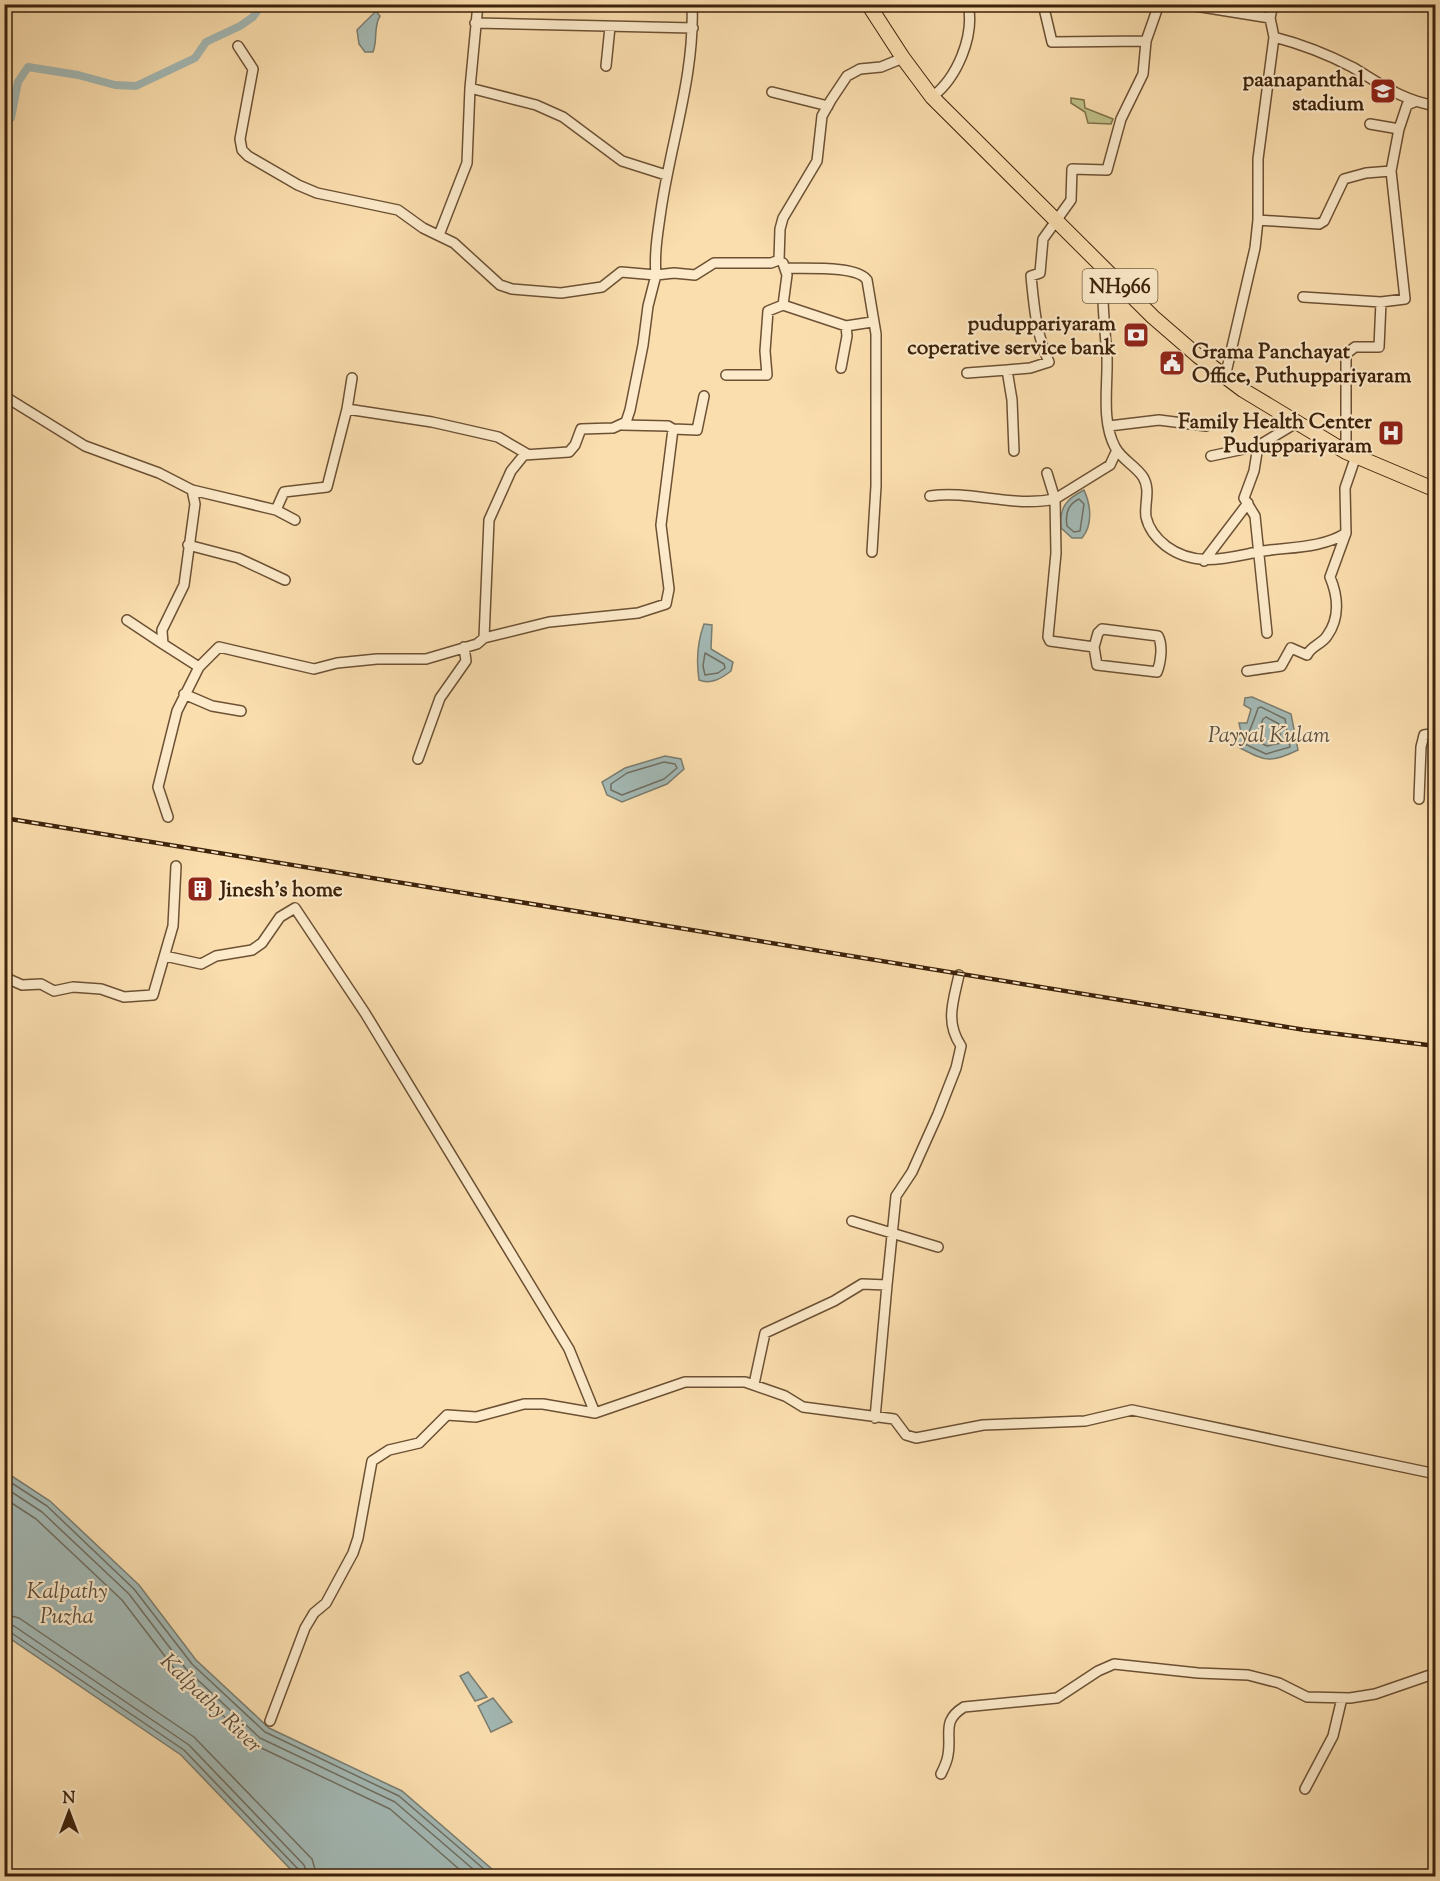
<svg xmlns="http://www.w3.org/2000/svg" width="1440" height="1881" font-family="'Sorts Mill Goudy',serif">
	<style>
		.green { fill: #c0c189; stroke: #7e724a; stroke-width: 1.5 }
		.water { fill: #a3b9b5; stroke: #7a7d71; stroke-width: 1.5 }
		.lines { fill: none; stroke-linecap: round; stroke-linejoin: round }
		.shore { stroke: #706e60; stroke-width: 1.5 }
		.canal { stroke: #a3b9b5; stroke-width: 8 }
		.minor-casing { stroke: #6c5134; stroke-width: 12 }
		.highway-casing { stroke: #3d220b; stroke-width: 16 }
		.minor { stroke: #fceaca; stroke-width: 9 }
		.highway { stroke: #fbdeae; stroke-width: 14 }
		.rail-casing { stroke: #3d220b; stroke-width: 4.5 }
		.rail { stroke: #fceaca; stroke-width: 2; stroke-dasharray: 7; stroke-linecap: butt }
		.labels { text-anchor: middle; stroke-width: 4.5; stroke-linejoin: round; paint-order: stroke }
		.shield { fill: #fceaca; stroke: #765e44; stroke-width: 1.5 }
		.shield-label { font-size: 20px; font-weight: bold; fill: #3d220b }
		.poi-label { font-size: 21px; font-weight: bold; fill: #3d220b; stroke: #fceaca; text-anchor: end }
		.water-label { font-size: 22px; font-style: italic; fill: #5c4f3e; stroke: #fceaca }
	</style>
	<rect width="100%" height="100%" fill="#fbdeae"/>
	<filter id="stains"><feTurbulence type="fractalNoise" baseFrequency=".00333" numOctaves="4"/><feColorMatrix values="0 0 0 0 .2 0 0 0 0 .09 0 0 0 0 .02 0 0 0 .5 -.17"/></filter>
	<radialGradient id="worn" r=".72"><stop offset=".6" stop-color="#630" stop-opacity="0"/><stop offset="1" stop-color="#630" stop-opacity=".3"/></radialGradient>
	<!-- green -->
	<path class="green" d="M1071,98L1084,100L1085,108L1113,119L1111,124L1088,123L1085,112L1071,103Z"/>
	<!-- water -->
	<path class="water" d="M376,11L380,16C373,27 378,40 373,52H365L359,44L357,30Z
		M1084,490C1091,505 1093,525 1082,538H1072L1061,528C1059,508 1066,499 1084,490Z
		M704,624L712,625L711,649L733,662L731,671C722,678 711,685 699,680C696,660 697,643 704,624Z
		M1252,697L1291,714L1298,750C1269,764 1266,761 1238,747V736H1242L1239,723H1247L1251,709L1244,705L1245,698Z
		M665,756L681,759L684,769L667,784L622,802L607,795L602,782L625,768Z
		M4,1471L50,1501L139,1585L196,1660L269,1728L402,1791L500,1876H297L181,1755L5,1635Z
		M468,1672L487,1697L475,1701L460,1676Z
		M493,1698L512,1722L491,1732L478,1706Z"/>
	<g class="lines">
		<!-- shore -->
		<path class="shore" d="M1079,499L1084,504L1080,531L1074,532L1067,526C1065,514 1068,504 1079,499Z
			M705,653L724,664L725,668L718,673L705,675L703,666Z
			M1261,707L1285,719L1290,747L1266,754L1245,744C1248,732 1254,722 1258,708Z
			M1266,717L1279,724L1281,743L1267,746L1255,740L1263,719Z
			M664,762L675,764L677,768L664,779L622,795L611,790V784L627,773Z
			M4,1478L47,1506L134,1589L192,1664L265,1732L399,1796L492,1876
			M4,1487L42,1512L129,1594L186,1669L260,1738L395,1802L481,1876
			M4,1498L36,1519L122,1600L180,1676L255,1745L390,1809L467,1876
			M4,1614L19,1618L194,1737L312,1859L317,1876
			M4,1623L14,1626L189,1745L304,1865L308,1876
			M4,1631L10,1632L184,1750L299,1870L301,1876"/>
		<!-- canal -->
		<path class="canal" d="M4,120L11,118L18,82L28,67L78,75L115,85L136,86L195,58L206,42L240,26L253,17L262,4"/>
		<!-- minor casing -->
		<g class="minor-casing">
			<path id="minor" d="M478,4L470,88L536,105L563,117L622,161L666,175
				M1043,4L1052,42L1146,41
				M1183,4L1270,18
				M475,23L693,28
				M1274,37C1301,44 1327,54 1352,67C1381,84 1401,100 1436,106
				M238,46L253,69L240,139L242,150L248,156L298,185L317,193L398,210L423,228L454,243L500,285L512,289L561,293L602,287L621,272L656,275C654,253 658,231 661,210C671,141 695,75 692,4
				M606,66L610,27
				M772,92L828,106
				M932,97C957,78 975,36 968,4
				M1370,124L1399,129
				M1258,220L1319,224L1324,221L1344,179L1366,173L1391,171
				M439,235L467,163L470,88
				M783,263L787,275L783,305L846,326L872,322
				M786,268C804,269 857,265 867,280L876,334V486L872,552
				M1104,270C1101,299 1105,327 1107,357C1108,385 1101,421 1115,447C1121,459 1136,466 1143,477C1151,490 1144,504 1146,517C1149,530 1157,539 1166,546C1197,569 1229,557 1263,551C1290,547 1323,548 1346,533
				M1303,297L1381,302L1405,299L1391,171L1399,129L1407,105L1414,102
				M841,368L847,336L846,326
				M967,373L1007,370
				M726,375H767L765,351L768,311L783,305
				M1225,377L1255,248L1258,220V159L1274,37L1270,18L1273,4
				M352,378L347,409L432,422L498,437L527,454
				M4,396L85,446L159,473L192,490L195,504L184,585L162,630
				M1109,426L1159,420L1206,426
				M673,429L697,430L704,396
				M1258,446L1254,471L1244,498L1255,516L1267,633
				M1014,451L1012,400L1007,370L1030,368L1049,362C1036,334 1034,306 1031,276L1040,273L1043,239L1071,200L1072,169L1107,170L1121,119L1143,74L1146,41L1159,4
				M1346,452V354L1355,347H1379L1381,302
				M1211,456L1258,446L1296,423
				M1431,488L1436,475
				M192,490L276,510L295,520
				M930,496C971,490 1013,508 1055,499L1047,473
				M276,510L284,492L327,487L347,409
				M188,545L238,558L285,580
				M1204,561L1248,503
				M127,620L163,644
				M162,631L163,644L199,667L177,711L158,787L168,817
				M484,638L549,622L638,613L666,604L669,589L661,525L673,429L668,426L622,425
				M1094,647L1098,633L1102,629L1158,636C1163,645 1161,662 1157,672L1097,665L1094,647L1050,641L1048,637L1056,553L1055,499L1110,465L1117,450
				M199,667L219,647L314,669L337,663L377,659H426L477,644L484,638L489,520L511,471L524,455L569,452L575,445L581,429L613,428L626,422L630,410L643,345L648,306L656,275L674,273L695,275L714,263H771L779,260L780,229L783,218L817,161L822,116L831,100L847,76L860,69L881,67L903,58
				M1247,671L1281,666L1291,648L1307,655C1311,646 1322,644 1327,636C1340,618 1338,596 1330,577L1346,533L1345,488L1356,456
				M184,694L212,706L241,711
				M418,759L440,698L466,661L464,647
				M1419,799L1421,747L1424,735L1436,733
				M165,956L201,964L216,956L252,950L262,943L280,917L295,908L365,1013L569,1349L595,1413
				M4,977L22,985L41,984L54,991L73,987L101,989L124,997L153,995L173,926L176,866
				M852,1221L938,1247
				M754,1384L765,1333L834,1301L862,1284L887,1285L896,1196L912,1172L938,1114L956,1068L961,1046C945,1022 953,1002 959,975
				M875,1418L887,1285
				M270,1721L305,1628L314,1613L326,1603L353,1553L358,1538L372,1461L389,1450L419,1443L447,1415L476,1417L524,1404H543L595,1413L685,1382H745L785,1396L803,1407L894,1419L906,1435L916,1438L983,1425L1085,1421L1132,1410L1436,1474
				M941,1774C944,1768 947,1762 948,1755C952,1734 941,1721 964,1707L1057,1698L1098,1671L1114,1664L1198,1673L1248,1675L1279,1683L1307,1697L1350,1698L1375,1694L1436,1673
				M1305,1789L1333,1736L1342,1698"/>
		</g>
		<!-- highway casing -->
		<g class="highway-casing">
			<path id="highway" d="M868,4L903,58L932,97L1153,317L1198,356L1243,390L1346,452L1436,490"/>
		</g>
		<!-- minor -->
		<use href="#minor" class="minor"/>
		<!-- highway -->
		<use href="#highway" class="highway"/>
		<!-- rail casing -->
		<g class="rail-casing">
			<path id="rail" d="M4,818L1305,1030L1436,1046"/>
		</g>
		<!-- rail -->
		<use href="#rail" class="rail"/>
	</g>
	<!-- icons -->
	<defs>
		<g id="school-square" transform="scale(1.35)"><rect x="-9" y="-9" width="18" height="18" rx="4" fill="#8f2418" stroke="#fceaca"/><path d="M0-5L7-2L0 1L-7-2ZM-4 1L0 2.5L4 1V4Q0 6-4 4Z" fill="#fff"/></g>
		<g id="bank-square" transform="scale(1.35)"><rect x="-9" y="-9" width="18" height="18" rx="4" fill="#8f2418" stroke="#fceaca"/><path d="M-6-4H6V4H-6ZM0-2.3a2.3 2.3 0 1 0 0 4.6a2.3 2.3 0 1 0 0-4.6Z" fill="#fff"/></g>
		<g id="civic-square" transform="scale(1.35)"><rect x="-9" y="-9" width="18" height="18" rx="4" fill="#8f2418" stroke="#fceaca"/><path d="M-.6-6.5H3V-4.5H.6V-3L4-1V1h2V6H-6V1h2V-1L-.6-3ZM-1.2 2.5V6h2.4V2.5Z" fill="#fff"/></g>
		<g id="hospital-square" transform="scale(1.35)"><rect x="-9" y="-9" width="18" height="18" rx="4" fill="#8f2418" stroke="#fceaca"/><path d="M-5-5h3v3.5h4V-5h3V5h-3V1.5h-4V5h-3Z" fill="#fff"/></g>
		<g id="building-square" transform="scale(1.35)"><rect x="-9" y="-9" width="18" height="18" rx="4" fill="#8f2418" stroke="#fceaca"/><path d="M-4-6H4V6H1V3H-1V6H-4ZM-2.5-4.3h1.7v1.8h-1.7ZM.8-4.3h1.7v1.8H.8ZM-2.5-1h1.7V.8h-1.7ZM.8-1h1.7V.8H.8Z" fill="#fff"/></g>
	</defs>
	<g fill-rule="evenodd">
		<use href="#school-square" x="1383" y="91"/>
		<use href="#bank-square" x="1136" y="335"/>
		<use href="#civic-square" x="1172" y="363"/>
		<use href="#hospital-square" x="1391" y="433"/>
		<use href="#building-square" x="200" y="889"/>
	</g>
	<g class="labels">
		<!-- shield labels -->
		<rect class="shield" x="1082.5" y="269" width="75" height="34" rx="4.5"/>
		<g class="shield-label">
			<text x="1120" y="293">NH966</text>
		</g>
		<!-- poi labels -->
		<g class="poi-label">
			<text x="1364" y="86">paanapanthal<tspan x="1364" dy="24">stadium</tspan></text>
			<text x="1116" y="330">puduppariyaram<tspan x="1116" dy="24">coperative service bank</tspan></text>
			<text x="1192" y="358" text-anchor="start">Grama Panchayat<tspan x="1192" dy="24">Office, Puthuppariyaram</tspan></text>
			<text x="1372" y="428">Family Health Center<tspan x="1372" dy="24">Puduppariyaram</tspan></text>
			<text x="220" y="896" text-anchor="start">Jinesh's home</text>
		</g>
		<!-- water labels -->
		<g class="water-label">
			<text x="1269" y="742">Payyal Kulam</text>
			<text x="67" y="1598">Kalpathy<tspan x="67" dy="25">Puzha</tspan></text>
			<text transform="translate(212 1702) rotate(44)" y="8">Kalpathy River</text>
		</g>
	</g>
	<!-- margin -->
	<rect width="1440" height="1881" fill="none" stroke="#fbdeae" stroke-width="24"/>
	<rect x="6" y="6" width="1428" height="1869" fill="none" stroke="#3d220b" stroke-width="3"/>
	<rect x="12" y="12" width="1416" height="1857" fill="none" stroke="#3d220b" stroke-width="1.5"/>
	<!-- north arrow -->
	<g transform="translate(69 1812)" stroke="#fceaca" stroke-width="4.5" paint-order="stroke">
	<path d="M0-4.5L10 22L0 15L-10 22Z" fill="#3d220b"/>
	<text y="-9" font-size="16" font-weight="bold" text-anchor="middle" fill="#3d220b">N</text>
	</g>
	<rect width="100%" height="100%" filter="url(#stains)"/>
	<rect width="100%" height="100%" fill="url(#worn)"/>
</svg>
